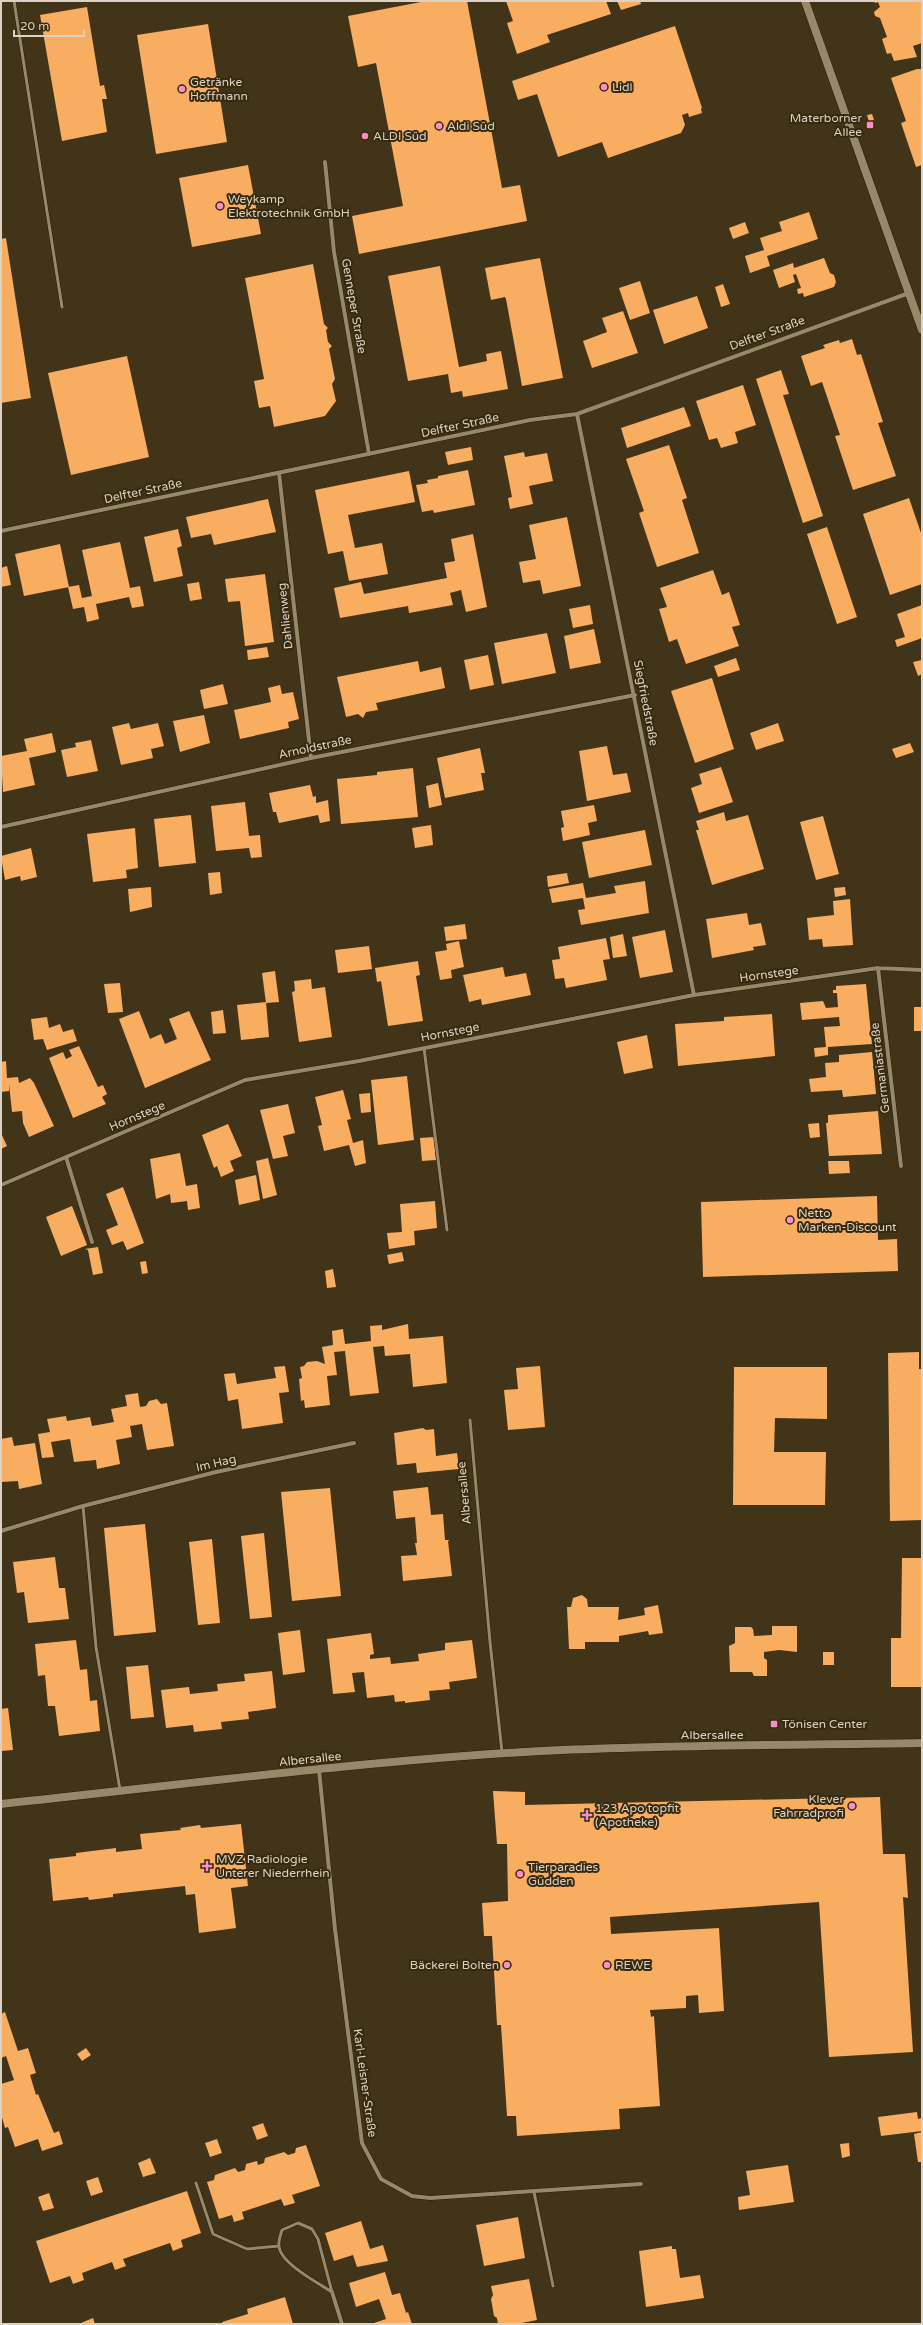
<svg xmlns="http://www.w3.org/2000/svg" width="923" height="2325" font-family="'Varela Round',sans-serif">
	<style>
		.building { fill: #f9ad60 }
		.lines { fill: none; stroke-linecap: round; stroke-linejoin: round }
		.lane-casing { stroke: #281b02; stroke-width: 4 }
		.street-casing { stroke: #281b02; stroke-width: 5 }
		.secondary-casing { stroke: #281b02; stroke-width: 9 }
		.lane { stroke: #97886b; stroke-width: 3 }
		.street { stroke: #97886b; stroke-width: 4 }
		.secondary { stroke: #97886b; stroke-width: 8 }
		.poi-dot { fill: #fa8fc8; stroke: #372a0f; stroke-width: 1.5 }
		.labels { text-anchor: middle; stroke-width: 4; stroke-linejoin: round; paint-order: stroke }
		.poi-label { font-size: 12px; fill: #dbd2c3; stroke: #372a0f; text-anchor: start }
		.street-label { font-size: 12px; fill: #dbd2c3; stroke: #372a0f }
	</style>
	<rect width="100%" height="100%" fill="#423419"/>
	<!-- building -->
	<path class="building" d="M426,1H467L502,188L520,185L527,221L359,254L352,216L403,206L376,63L358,67L348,16Z
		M506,1H606L611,14L547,35L550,42L517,54L507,23L513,21Z
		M617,1H640L641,4L621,10Z
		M874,1H922V43L913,46L917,57L894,61L891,53L887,54L882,39L887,37L880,18L875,16L874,12L880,7L878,2L875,3Z
		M87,7L100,86L104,85L107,99H102L107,132L62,141L40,15Z
		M208,24L227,142L156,154L137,35Z
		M675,26L702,108L701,109L702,113L689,117L688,113L682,115L685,125L681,133L608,158L602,142L558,157L537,94L518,100L512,81Z
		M917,69H922V165L916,167L901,123L906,121L891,78Z
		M872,114L874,120L869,122L867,115Z
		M248,165L261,234L192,247L179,178Z
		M809,212L818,239L767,256L770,266L750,273L745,256L764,250L760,238L782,231L779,222Z
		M745,222L749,233L733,239L729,228Z
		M6,238L31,398L1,403V239Z
		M540,258L563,378L522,386L506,299L505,297L491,300L485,268Z
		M824,258L830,273L834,275L836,282L834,287L804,297L803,293L798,294L797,289L801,288L796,274L793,275L795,282L779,288L773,270L793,263L794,268Z
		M313,264L324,324L328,328L326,330L328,342L332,346L329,349L335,379L332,384L336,401L325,416L274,427L270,406L259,408L254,381L264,379L245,278Z
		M440,266L459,367L487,361L486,354L501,351L508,389L463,397L462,391L451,393L448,374L408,381L388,276Z
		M640,281L650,313L630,320L619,288Z
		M723,284L730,304L721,307L715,287Z
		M697,296L708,328L664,344L653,310Z
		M623,311L638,353L592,368L583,341L607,332L602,318Z
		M852,339L857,355L861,354L883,422L878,423L896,476L853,490L835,436L840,435L822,382L811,386L801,356L825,348L823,345L839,340L840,343Z
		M127,356L149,457L71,475L48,373Z
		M781,370L789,394L783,395L823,516L803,523L756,379Z
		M743,385L756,425L735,432L738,443L721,448L717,438L709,440L696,401Z
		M684,407L691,426L627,448L621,428Z
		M669,445L687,498L682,500L699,553L657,567L639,513L644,511L626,459Z
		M471,447L473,460L448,465L445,452Z
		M524,452L525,457L547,453L553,481L529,486L533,504L510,509L508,498L512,497L504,456Z
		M468,470L475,505L434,513L433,510L422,512L416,485L428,483L427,480L438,478V476Z
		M409,471L415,502L348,515L355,548L382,543L388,574L349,581L343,551L328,554L315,490Z
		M909,498L922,536V584L890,595L863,514Z
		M268,499L276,532L214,545L211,534L191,538L186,517Z
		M567,517L581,586L543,594L540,580L523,583L519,562L536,559L529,525Z
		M827,527L857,617L837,624L807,534Z
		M178,529L182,546L177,548L183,576L154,582L144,537Z
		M473,534L487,607L466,612L461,590L450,593L453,605L409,613L408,606L340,618L334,588L361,582L364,594L447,578L444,563L455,561L451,539Z
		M120,542L130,588L140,586L144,606L132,608L129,597L96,604L99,619L87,622L84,607L73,609L68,587L79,585L82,598L92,596L82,550Z
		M60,544L69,587L24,596L15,554Z
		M7,566L11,585L1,587V568Z
		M713,570L722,595L729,592L740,625L732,627L739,646L686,664L677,639L669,642L659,609L667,607L660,588Z
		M265,574L274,642L245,646L240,601L228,602L225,579Z
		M199,582L202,599L190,601L187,584Z
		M590,605L593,624L573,628L569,609Z
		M922,605V638L897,647L895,640L905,637L897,614Z
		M594,629L601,663L570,669L564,636Z
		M547,633L556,673L502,684L494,643Z
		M267,647L269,657L248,660L247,650Z
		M488,655L494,685L470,690L464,660Z
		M736,658L740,670L718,677L714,666Z
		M922,660V674L918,676L913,662Z
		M418,661L420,672L441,667L445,688L376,703L378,710L366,712L363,718L358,714L346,717L337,677Z
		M712,678L734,749L695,763L671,691Z
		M223,684L228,704L204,709L200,690Z
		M280,685L282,694L293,692L299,719L288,722L289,728L240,739L234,710L271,702L268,688Z
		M204,715L210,743L180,752L173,721Z
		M129,723L131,729L158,723L164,746L151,749L153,758L121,765L112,727Z
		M778,723L784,741L756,750L750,733Z
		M52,733L56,752L29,758L35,785L3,792L1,756L27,751L24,739Z
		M91,740L98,771L67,777L61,750L76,747L75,743Z
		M910,743L914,752L896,758L892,749Z
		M607,746L613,775L627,773L631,792L587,801L579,751Z
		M480,748L485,773H481L484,790L445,798L437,758Z
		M721,767L733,802L699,813L691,788L702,784L699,774Z
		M413,768L418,817L341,824L337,779L377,775V772Z
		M438,783L442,805L429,808L426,786Z
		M310,785L313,797L316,796V803L328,800L330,821L320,823L318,815L279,823L276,812H273L269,793Z
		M245,802L249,836L260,835L262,857L251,858L249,848L216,851L211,806Z
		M594,805L597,821L588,823L590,835L563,841L561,828L564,827L561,811Z
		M724,812L726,821L748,815L764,869L712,885L696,830H699L696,821Z
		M191,815L196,863L159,867L154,819Z
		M823,816L839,874L816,880L800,822Z
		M431,825L433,845L415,848L412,828Z
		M135,828L138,868L126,870L127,878L93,882L87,834Z
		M645,830L652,865L589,878L582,842Z
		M31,848L37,877L21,881L20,876L5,880L1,856Z
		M220,872L222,893L210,895L208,873Z
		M567,873L569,883L548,887L547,876Z
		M645,881L649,913L581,925L578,910L585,909L583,898L552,903L549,889L583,883L586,898L616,893L614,886Z
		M151,887L152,907L130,912L128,889Z
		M845,887L846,895L835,897L834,888Z
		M850,899L853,945L823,947L822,939L809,940L807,918L834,915L833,901Z
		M747,913L749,925L761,923L766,945L753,947L754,950L712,958L706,919Z
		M465,924L467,939L446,941L444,927Z
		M665,930L673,972L640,978L632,937Z
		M623,934L627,956L613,958L610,937Z
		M606,938L610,959L603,960L607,980L566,988L564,978L555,979L552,960L560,959L558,947Z
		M459,941L464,967L451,970L452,978L440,980L435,952L447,950L446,944Z
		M369,946L372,969L338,973L335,950Z
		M418,961L420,975L416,976L423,1021L388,1026L381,981L377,982L375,968Z
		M503,967L505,977L526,973L531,995L482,1005L481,999L469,1002L463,975Z
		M275,971L279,1002L266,1003L262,973Z
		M311,979L312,989L325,987L332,1037L299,1042L292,992L295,991L294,981Z
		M120,983L123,1012L108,1013L104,984Z
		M866,984L872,1044L828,1047V1055L815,1057L814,1048L826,1047L824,1027L840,1026L839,1017L802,1020L800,1003L823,1001L826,1008L838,1007L837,993H833V990H836V986Z
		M266,1002L269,1037L241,1040L237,1005Z
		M914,1007H922V1031H914Z
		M223,1010L226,1033L213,1034L211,1012Z
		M139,1011L150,1039L161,1034L165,1044L177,1039L169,1019L189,1011L211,1060L145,1088L119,1019Z
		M772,1014L775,1056L678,1066L675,1024L724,1021V1017Z
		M47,1017L49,1028L60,1024L63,1032L73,1029L77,1041L47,1050L43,1039L34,1040L31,1019Z
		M647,1035L653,1068L624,1074L617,1042Z
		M79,1046L98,1087L103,1085L107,1094L102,1097L106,1104L73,1118L49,1058L63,1052L66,1059L72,1056L69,1050Z
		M872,1052L876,1094L843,1097L842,1090L811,1092L809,1079L826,1077L825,1063L839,1062V1055Z
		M6,1061L7,1078L18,1077L19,1083L30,1078L34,1083L54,1126L29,1137L23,1123L22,1111L12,1112L9,1084V1091L1,1092V1062Z
		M407,1076L414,1140L378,1145L371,1080Z
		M343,1090L351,1119L347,1120L353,1143L363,1140L366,1163L355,1166L349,1145L324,1151L318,1126L322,1125L315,1097Z
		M370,1093L371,1112L361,1113L359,1094Z
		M288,1104L295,1133L283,1136L288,1156L273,1159L260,1110Z
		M878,1111L882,1154L829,1156L826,1123H828V1115Z
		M819,1123L820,1137L810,1138L808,1124Z
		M228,1124L242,1156L230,1161L234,1171L221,1177L217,1166L214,1168L202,1135Z
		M1,1133L7,1146L1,1149Z
		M434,1137L436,1160L422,1161L420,1138Z
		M180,1153L186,1186L197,1184L200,1208L188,1210L187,1201L171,1203L170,1194L156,1199L150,1159Z
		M268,1158L277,1195L263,1199L256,1161Z
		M828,1161H849L850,1173L829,1174Z
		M256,1175L260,1200L239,1205L235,1180Z
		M123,1187L144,1243L127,1250L123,1241L112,1245L106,1230L118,1225L106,1194Z
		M877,1196L878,1240L897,1239L898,1271L703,1277L701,1202Z
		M435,1201L437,1228L414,1231L415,1245L389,1249L387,1233L402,1232L400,1204Z
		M72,1206L87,1245L61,1256L46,1217Z
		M98,1247L103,1273L93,1275L88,1250L85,1249Z
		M402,1252L404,1261L389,1264L387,1255Z
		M146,1261L148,1273L142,1274L140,1262Z
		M333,1269L336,1287L327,1288L325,1271Z
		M408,1324L409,1339L443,1336L447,1383L413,1387L410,1354L385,1356L384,1346L373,1347L379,1393L350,1396L345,1351L334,1352L337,1375L327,1376L330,1405L305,1408L304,1400L301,1401L299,1379L302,1378L300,1367L304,1366L307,1362L317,1361L325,1364L322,1347L333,1345L332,1331L343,1329L345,1344L371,1341L370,1326L382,1325V1330Z
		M919,1352V1369H922V1520L890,1521L888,1353Z
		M285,1366L289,1392L279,1393L283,1423L242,1429L238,1399L228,1401L224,1374L235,1373L237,1384L256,1381L276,1378L274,1367Z
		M540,1366L545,1427L508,1430L504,1390L518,1389L516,1368Z
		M734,1367H827V1419L775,1418L774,1452H826L825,1505H733Z
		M138,1393L140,1407L146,1406L149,1401L157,1399L161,1404L167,1403L174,1446L147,1450L142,1424L130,1426L132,1437L116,1440L120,1464L97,1469L96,1460L74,1462L70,1439L51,1442L54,1457L42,1458L38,1434L50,1432L47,1419L66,1416L67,1421L90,1417L92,1426L114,1422L111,1409L127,1406L125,1395Z
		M423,1428L426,1430L434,1429L436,1456L457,1453L459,1469L417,1473L416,1463L397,1465L394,1433Z
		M12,1437L14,1446L35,1443L42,1484L19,1489L18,1481L1,1482V1439Z
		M428,1487L431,1515L443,1514L445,1540H450L448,1541L452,1576L403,1581L401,1556L417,1555L415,1543H417L415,1517L396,1519L393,1491Z
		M330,1488L341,1596L292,1601L281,1492Z
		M145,1524L156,1632L114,1636L104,1528Z
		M264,1533L272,1617L250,1619L241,1536Z
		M212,1539L220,1623L198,1625L189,1542Z
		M55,1557L59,1588H65L69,1619L28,1623L24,1592L17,1593L13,1562Z
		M902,1558H922V1687H891V1638H901Z
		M582,1595L587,1599L588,1607H619L618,1620L645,1615L644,1608L658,1605L663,1633L649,1635L648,1631L619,1636V1642H585V1649H569L567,1607H571L573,1598Z
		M772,1626H797V1652L779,1650L764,1652V1658L767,1660V1676H754L752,1672H730L729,1646L735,1643V1627H751L753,1629L754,1636L772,1635Z
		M300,1630L305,1672L283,1675L278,1633Z
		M371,1633L374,1654L370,1655V1659L390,1657L391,1664L419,1661L418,1654L445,1650V1643L472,1640L477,1678L449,1682L450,1689L429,1691L430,1700L405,1703V1701L395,1702L394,1695L367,1698L364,1672L352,1673L355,1692L333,1694L327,1639Z
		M76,1640L80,1670L87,1669L90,1701L97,1700L100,1731L59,1736L55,1706H48L45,1675L38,1676L35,1644Z
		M823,1652H834V1665H823Z
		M148,1665L154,1717L131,1719L126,1667Z
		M272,1671L276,1708L248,1712L249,1719L221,1722L222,1729L194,1732L193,1725L166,1728L161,1690L189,1687L190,1694L218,1691L217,1684L245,1681L244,1674Z
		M8,1708L13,1750L1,1751V1709Z
		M493,1791L525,1792V1805L880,1797L883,1854H905L908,1898L903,1897L913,2052L829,2057L819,1902L610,1917L611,1934L719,1928L724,2011L699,2013L698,1995L686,1996V2008L650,2010L651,2017L654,2016L660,2106L619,2109L620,2129L517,2136L516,2116H507L501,2025H497L492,1936H484L482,1903L508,1901L507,1844H497Z
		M241,1824L248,1886L231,1888L236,1928L199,1933L195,1894L186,1895L185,1886L113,1894V1897L89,1900L88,1897L53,1901L49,1859L76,1856V1853L116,1848V1852L142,1849L140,1834L181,1830L180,1828L200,1825L201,1828Z
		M5,2012L18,2051L28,2048L36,2073L30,2075L36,2095L38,2094L54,2133L59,2131L63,2144L42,2151L38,2139L15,2147L8,2127L5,2128L1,2114V2084L14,2080L6,2056L1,2058V2014Z
		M86,2048L91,2055L82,2061L77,2054Z
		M917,2112L918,2119L922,2118V2131L881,2136L878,2117Z
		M263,2123L268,2136L257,2140L252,2127Z
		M922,2132V2162H918L914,2134Z
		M217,2139L222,2153L210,2157L205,2143Z
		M849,2143L850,2156L842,2158L840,2144Z
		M306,2145L320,2186L292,2195L295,2203L284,2206L281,2199L242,2212L244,2219L234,2222L232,2215L219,2219L207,2182L214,2180L215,2175L235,2168L238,2172L245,2170L246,2164L257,2161L258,2165L264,2163L265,2158L284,2152L288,2155L295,2153L296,2148Z
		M150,2158L156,2173L143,2177L138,2163Z
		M788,2165L794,2202L739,2210L738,2197L750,2195L746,2171Z
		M98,2177L103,2192L91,2196L86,2181Z
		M187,2191L201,2233L181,2240L183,2247L173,2251L170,2243L123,2259L126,2266L115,2270L112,2262L82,2273L84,2280L73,2284L70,2276L50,2283L36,2241Z
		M49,2193L54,2208L43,2211L38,2197Z
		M518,2217L525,2258L484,2266L476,2225Z
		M361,2221L370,2249L383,2245L388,2261L357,2267L353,2255L334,2261L325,2233Z
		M672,2246V2249H676L680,2278L700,2275L704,2298L646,2307L639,2251Z
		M385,2272L392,2295L400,2293L406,2313L408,2312L412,2324H371L386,2319L379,2299L356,2307L349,2283Z
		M529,2279L537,2320L517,2324H498L497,2318L494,2316L491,2299L493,2295L491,2286Z
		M285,2297L293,2324H223L222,2322L248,2314L247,2309Z
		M93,2318L95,2324H74L81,2323Z"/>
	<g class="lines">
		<!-- lane casing -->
		<g class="lane-casing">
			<path id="lane" d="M14,1L62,307
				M424,1048L447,1230
				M470,1420L490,1642L502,1752
				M83,1506L96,1647L120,1790
				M196,2183L213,2234L247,2249L279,2246
				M534,2192L553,2286
				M298,2223L312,2229L318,2239L332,2292C318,2283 280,2263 279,2246C278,2241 281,2234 282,2230Z"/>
		</g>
		<!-- street casing -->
		<g class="street-casing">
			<path id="street" d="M325,162L334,252L369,454
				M577,414L694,995
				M279,473L311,758
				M1,531L530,420L577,414L909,293
				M1,827L311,758L635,695
				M878,968L901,1166
				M66,1157L92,1242
				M1,1185L245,1080L359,1061L694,995L878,968L922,970
				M1,1531L83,1506L216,1472L354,1443
				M319,1770L335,1929L362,2143L381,2179L412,2196L430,2198L641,2184
				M332,2292L342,2324"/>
		</g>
		<!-- secondary casing -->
		<g class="secondary-casing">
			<path id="secondary" d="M805,1L922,330
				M1,1804C181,1785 361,1761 541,1751C668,1745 795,1745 922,1743"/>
		</g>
		<!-- lane -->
		<use href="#lane" class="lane"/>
		<!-- street -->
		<use href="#street" class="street"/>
		<!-- secondary -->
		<use href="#secondary" class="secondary"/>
	</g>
	<!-- markers -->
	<g class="poi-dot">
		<circle cx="604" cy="87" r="4"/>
		<circle cx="182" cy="89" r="4"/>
		<rect x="866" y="121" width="8" height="8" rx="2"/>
		<circle cx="439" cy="126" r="4"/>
		<circle cx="365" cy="136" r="4"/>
		<circle cx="220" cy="206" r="4"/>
		<circle cx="790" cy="1220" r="4"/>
		<rect x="770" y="1720" width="8" height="8" rx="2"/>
		<circle cx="852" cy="1806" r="4"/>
		<path d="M585 1809h4v4h4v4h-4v4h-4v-4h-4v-4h4z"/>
		<path d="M205 1860h4v4h4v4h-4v4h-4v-4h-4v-4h4z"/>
		<circle cx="520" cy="1874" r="4"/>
		<circle cx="507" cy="1965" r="4"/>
		<circle cx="607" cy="1965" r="4"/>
	</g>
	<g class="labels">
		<!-- poi labels -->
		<g class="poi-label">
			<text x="190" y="86">Getränke<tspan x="190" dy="14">Hoffmann</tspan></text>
			<text x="612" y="91">Lidl</text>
			<text x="862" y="122" text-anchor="end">Materborner<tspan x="862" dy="14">Allee</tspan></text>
			<text x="447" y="130">Aldi Süd</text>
			<text x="373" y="140">ALDI Süd</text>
			<text x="228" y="203">Weykamp<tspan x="228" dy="14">Elektrotechnik GmbH</tspan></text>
			<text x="798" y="1217">Netto<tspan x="798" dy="14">Marken-Discount</tspan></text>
			<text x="782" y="1728">Tönisen Center</text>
			<text x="844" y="1803" text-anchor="end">Klever<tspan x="844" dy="14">Fahrradprofi</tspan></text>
			<text x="595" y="1812">123 Apo topfit<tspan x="595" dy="14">(Apotheke)</tspan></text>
			<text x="216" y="1863">MVZ Radiologie<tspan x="216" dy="14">Unterer Niederrhein</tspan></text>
			<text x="528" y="1871">Tierparadies<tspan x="528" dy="14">Güdden</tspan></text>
			<text x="499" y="1969" text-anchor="end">Bäckerei Bolten</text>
			<text x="615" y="1969">REWE</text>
		</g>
		<!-- street labels -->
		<g class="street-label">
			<text transform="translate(354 306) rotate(80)" y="4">Genneper Straße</text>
			<text transform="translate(767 333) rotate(-20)" y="4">Delfter Straße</text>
			<text transform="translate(460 425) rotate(-12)" y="4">Delfter Straße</text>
			<text transform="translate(143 491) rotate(-12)" y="4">Delfter Straße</text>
			<text transform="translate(285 616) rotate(-96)" y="4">Dahlienweg</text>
			<text transform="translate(646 703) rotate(79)" y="4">Siegfriedstraße</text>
			<text transform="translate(315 747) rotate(-12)" y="4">Arnoldstraße</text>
			<text transform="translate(769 974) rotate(-8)" y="4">Hornstege</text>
			<text transform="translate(450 1032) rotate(-11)" y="4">Hornstege</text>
			<text transform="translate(880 1068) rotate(-97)" y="4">Germaniastraße</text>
			<text transform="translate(137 1116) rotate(-23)" y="4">Hornstege</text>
			<text transform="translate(216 1463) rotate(-13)" y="4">Im Hag</text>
			<text transform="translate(464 1493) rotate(-95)" y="4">Albersallee</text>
			<text x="712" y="1739">Albersallee</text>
			<text transform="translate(310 1759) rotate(-6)" y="4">Albersallee</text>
			<text transform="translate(365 2083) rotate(82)" y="4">Karl-Leisner-Straße</text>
		</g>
	</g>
	<!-- border -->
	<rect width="923" height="2325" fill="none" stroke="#dbd2c3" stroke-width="4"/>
	<!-- scale -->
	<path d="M14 30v6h70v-6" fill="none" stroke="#dbd2c3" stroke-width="2"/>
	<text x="20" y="30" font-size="12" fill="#dbd2c3" stroke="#372a0f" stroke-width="3" paint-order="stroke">20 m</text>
</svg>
